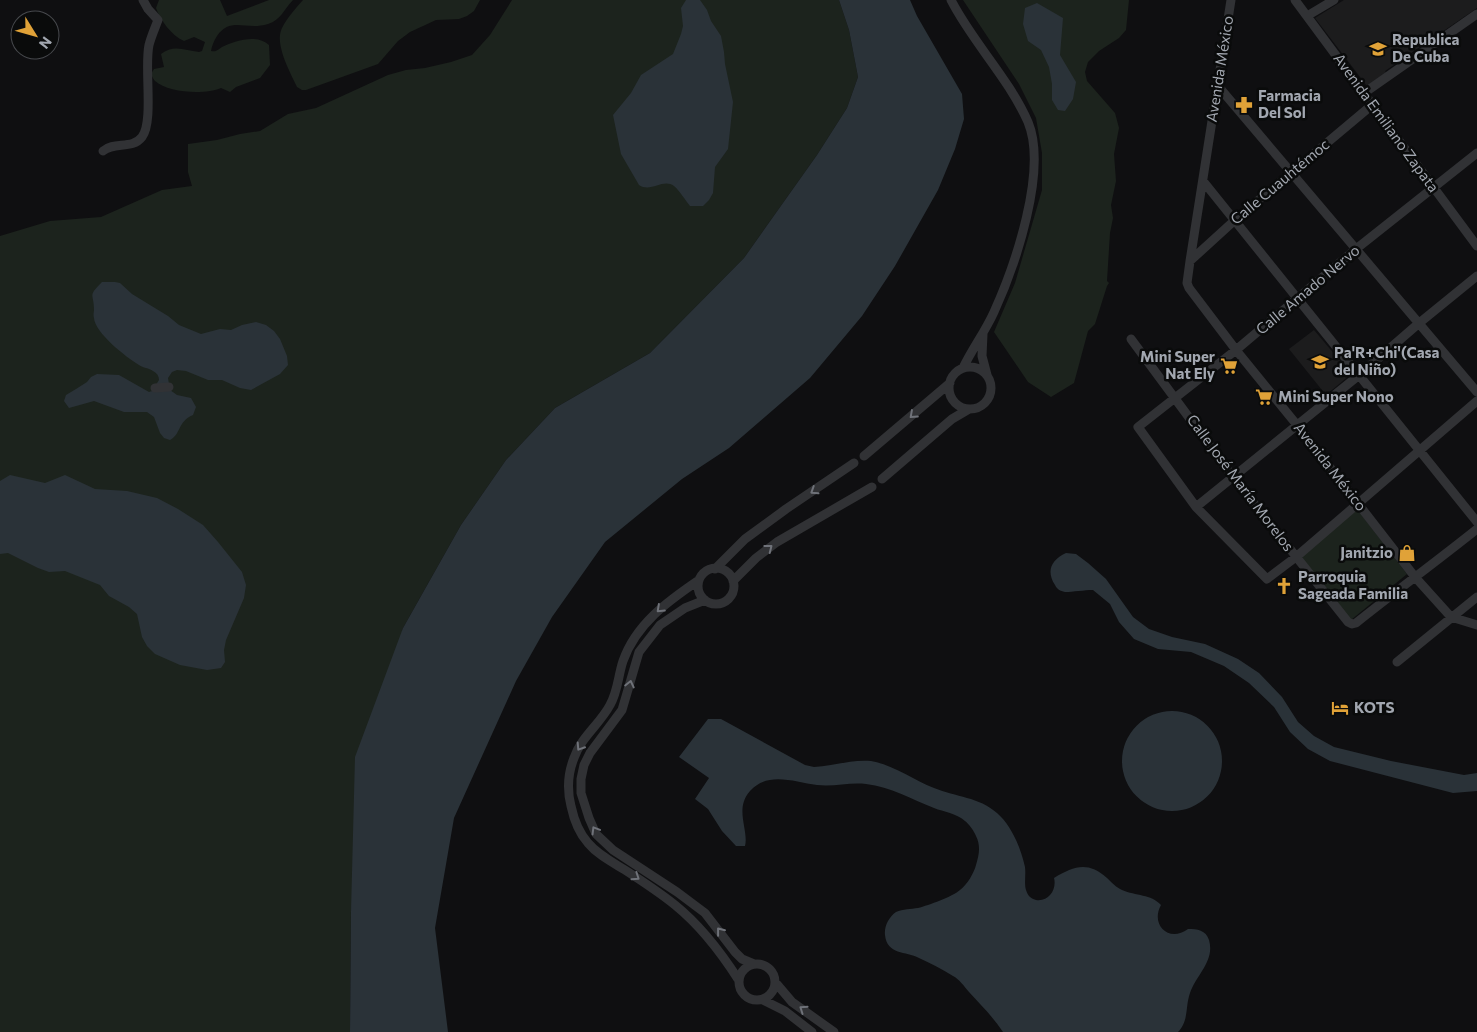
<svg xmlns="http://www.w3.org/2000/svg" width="1477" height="1032" font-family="Commissioner,sans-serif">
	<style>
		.built { fill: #1c1c1d }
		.green { fill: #1c231d }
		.water { fill: #2a3238 }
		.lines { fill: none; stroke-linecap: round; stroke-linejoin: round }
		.minor { stroke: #313235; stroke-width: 9 }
		.oneway { stroke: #6f7279 }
		.labels { text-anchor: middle; stroke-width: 5; stroke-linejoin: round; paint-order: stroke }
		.poi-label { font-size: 15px; font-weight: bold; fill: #a2a7b0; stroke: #0a0b0b; text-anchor: start }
		.street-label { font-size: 15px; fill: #a2a7b0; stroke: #0a0b0b }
	</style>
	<rect width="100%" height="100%" fill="#0f0f11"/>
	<!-- built -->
	<path class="built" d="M1344,0H1477V8L1385,71L1386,73L1367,86L1315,18Z
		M1314,330L1351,374L1326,395L1289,349Z"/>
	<!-- green -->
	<path class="green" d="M159,0H220L227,16L269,0H293C284,9 281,20 268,24C246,31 231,16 217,36C214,41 212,45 211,51C217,52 217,50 222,47C236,40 257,34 269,45L270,65L260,78L236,87L230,92L221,88C205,95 168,93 155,81C153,79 152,76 151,74L154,69L164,67L161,54C173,44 185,50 199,52L202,51L205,42L194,37L184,41C171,35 161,21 156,8Z
		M303,0H480L474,11L467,16L459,19L436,20L410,32L398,41L378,64L306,90H302L297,87C290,72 274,44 282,28C287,18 296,8 303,0Z
		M512,0H839L849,30L858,77L847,108L817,155L744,258L650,353L555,408L506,460L461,525L403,628L351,912L350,1032H0V236L50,221L101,217L162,190L192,186L188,172V144L217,140L240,134L260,131L288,114L316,108L388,75L406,70L425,68L451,62L472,55L490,35Z
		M963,0H1129L1126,30L1119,38L1099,51L1088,62L1085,72L1087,81L1115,113L1119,128L1114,154L1116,181L1111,205L1113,218L1110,233L1107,281L1109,283L1107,286L1095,324L1088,331L1074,383L1051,397L1028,382L994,332L1015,283L1042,190V153L1036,118L1019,84Z
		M1357,509L1407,574L1351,620L1301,557Z"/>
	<!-- water -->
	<path class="water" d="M686,0H700L707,10L711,21L721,36L724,52L725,64L733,102L728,149L715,167L713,193L709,200L703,206H690C685,200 680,191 674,186C663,178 651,193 639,185L621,154L613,115L631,93L641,75L673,54L681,34L683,26L681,8Z
		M839,0H910L917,16L962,94L964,119L955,149L938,190L895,266L862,316L810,378L729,448L682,479L605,542L552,617L516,681L454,818L435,928L448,1032H350L351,912L355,757L403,628L461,525L506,460L555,408L650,353L744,258L817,155L847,108L858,77L849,30Z
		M1037,3L1063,18L1060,55L1076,82L1073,99L1065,111L1058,110L1052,100V84L1049,67L1041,50L1028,41L1023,24L1025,8Z
		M102,282H115L120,283L132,294L168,316L179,325L201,334L220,329L231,330L242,325L256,322L266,325L274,331L280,339L287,356L288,365L280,374L251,390L240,388L222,380H208L186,371L177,370L172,372L168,378L170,390L177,395L191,398L196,407L193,415C177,422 182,433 170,440L164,438L160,433L154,417L147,412H124L94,401L69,408L64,401L66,395L76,389L87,382L91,377L97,374L119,375L149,392L152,391L159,380C159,376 157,373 153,371C149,368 143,368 139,365C126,357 95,333 94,318C93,315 94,312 94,310C94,293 87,297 102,282Z
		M10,475L45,483L65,475L95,489L127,491L157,498L178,509L203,525L218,542L242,572L246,585L244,598L226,640L224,650L225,662L221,668L207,670L180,665L155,654L147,646L142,637L137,614L129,607L109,596L100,585L65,571L49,572L38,568L8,553L0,554V481Z
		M1066,553L1076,554L1088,563L1106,579L1133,617L1149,629L1172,637L1205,644L1238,659L1259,673L1282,697L1298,722L1314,736L1334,747L1391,761L1464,775L1477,773V791L1453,793L1330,761L1308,749L1290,732L1274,707L1249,683L1224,666L1191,652L1158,649L1134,639L1119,622L1110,604L1093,590C1084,590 1073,592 1065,592C1060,591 1057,589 1055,585C1046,571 1051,560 1066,553Z
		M1122 761a50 50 0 1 1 100 0a50 50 0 1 1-100 0Z
		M708,719H721L805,765L814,767C832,766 853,759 871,761C894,765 913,780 934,788C956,797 979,797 997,813C1012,826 1021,849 1025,867C1026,875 1024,883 1026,890C1028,896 1030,898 1036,900C1049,902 1057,889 1054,878C1074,866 1088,861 1107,878C1111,882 1117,888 1122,890C1136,896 1151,894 1161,905C1150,925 1169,943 1188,929C1197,929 1206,930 1209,940C1215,961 1197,974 1190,993C1185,1007 1189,1021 1178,1032H1003C993,1017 981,1005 969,992C964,986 959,979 953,976C942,969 930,963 919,958C906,951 887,955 885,935C884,926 889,917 896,912C903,909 911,909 918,908C929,905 952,897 960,890C967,885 974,873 976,865C979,855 981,846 976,836C974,831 969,824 965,821C956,813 944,812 934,808C911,799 891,787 866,784C850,782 834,787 817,785C794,782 768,771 750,791C734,809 749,830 745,846H736L722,831L708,809L695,799L709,778L679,757Z"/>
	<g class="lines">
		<!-- minor -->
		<path class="minor" d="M951,0C973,43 1008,77 1028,122C1048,170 1015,266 994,312C985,332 972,349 963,368
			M1231,0L1190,261L1187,283L1189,288L1236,350L1297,425L1415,577L1451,617L1477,625
			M1295,0L1477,246
			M1307,16L1334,0
			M1218,86L1477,392
			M1364,93L1477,14
			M103,151C114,141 132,150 142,137C154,121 144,67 149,45C151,37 155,28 158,20L148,9L143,0
			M1477,153L1356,249L1236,350L1138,427L1196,507L1267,579L1296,557L1477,401
			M1203,181L1477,522
			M1190,261L1235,220L1372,105
			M983,334L982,356L987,375
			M1131,339L1233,477L1348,622L1352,624L1356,623C1396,591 1437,561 1477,529
			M949 388a21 21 0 1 1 42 0a21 21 0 1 1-42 0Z
			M155,388L169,387
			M864,456L950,383
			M882,479L952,419L969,409
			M1196,507L1358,376L1418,324L1477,276
			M698 586a18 18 0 1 1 36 0a18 18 0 1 1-36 0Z
			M715,569L745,539L786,509L854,463
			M699,580C668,601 636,624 623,661C618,676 618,691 610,705C600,724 581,737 574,758C568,773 567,790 571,806C574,820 579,833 588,843C598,855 612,862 625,870C642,881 659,892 675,905C701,926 720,951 738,979
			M733,581L756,558L777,542L872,487
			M705,600L685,608L660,625L639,652L622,710L590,753L584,765L581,779V793L589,818L596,834L613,850L677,892L705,913L735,952L742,959L754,964
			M1397,662L1477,597
			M739 982a18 18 0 1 1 36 0a18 18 0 1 1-36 0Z
			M775,982L792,1002L834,1032
			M763,1000L785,1011L812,1032"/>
	</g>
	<!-- one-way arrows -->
	<defs><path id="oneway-chevron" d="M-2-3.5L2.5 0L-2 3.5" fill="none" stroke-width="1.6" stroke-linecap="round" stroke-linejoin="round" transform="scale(1.25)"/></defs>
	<g class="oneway">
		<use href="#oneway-chevron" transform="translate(913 415) rotate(138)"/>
		<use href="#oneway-chevron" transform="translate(814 491) rotate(147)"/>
		<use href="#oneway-chevron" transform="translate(769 548) rotate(-38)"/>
		<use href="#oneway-chevron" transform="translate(660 609) rotate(137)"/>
		<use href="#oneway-chevron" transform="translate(630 684) rotate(-77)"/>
		<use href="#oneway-chevron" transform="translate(580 747) rotate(123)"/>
		<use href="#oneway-chevron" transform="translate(595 830) rotate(-121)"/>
		<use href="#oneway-chevron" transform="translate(636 877) rotate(34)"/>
		<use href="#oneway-chevron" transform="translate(720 931) rotate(-128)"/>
		<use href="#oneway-chevron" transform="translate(803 1009) rotate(-145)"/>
	</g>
	<!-- icons -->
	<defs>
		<g id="school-bare" transform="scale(1.35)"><path d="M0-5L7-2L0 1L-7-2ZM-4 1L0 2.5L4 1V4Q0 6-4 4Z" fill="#e0a238" stroke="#0a0b0b" stroke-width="2.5" paint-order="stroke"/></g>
		<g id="pharmacy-bare" transform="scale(1.35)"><path d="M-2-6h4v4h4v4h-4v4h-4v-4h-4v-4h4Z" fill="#e0a238" stroke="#0a0b0b" stroke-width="2.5" paint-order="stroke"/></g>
		<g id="supermarket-bare" transform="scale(1.35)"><path d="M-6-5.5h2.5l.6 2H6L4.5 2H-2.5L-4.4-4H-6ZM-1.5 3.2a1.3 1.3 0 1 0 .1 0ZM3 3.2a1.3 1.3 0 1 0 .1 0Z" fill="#e0a238" stroke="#0a0b0b" stroke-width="2.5" paint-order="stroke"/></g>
		<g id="shop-bare" transform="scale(1.35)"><path d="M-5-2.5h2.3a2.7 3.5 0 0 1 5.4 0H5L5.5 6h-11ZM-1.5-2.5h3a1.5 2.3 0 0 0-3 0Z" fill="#e0a238" stroke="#0a0b0b" stroke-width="2.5" paint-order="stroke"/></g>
		<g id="church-bare" transform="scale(1.35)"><path d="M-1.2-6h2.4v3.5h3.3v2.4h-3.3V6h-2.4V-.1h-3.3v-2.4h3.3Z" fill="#e0a238" stroke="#0a0b0b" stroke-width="2.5" paint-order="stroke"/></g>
		<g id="hotel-bare" transform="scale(1.35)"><path d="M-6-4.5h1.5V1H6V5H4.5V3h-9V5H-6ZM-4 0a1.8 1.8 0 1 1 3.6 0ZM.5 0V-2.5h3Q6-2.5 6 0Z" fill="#e0a238" stroke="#0a0b0b" stroke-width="2.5" paint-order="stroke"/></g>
	</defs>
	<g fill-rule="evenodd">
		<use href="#school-bare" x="1378" y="49"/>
		<use href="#pharmacy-bare" x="1244" y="105"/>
		<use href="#school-bare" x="1320" y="362"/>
		<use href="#supermarket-bare" x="1229" y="366"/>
		<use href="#supermarket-bare" x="1264" y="397"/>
		<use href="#shop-bare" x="1407" y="553"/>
		<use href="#church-bare" x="1284" y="586"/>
		<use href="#hotel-bare" x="1340" y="708"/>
	</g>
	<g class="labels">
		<!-- poi labels -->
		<g class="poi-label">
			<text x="1392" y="45">Republica<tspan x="1392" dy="17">De Cuba</tspan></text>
			<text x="1258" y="101">Farmacia<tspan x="1258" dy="17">Del Sol</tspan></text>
			<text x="1334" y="358">Pa'R+Chi'(Casa<tspan x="1334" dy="17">del Niño)</tspan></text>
			<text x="1215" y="362" text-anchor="end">Mini Super<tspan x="1215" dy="17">Nat Ely</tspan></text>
			<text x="1278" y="402">Mini Super Nono</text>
			<text x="1393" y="558" text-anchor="end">Janitzio</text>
			<text x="1298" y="582">Parroquia<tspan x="1298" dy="17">Sageada Familia</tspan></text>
			<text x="1354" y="713">KOTS</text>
		</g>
		<!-- street labels -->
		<g class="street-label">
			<text transform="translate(1220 69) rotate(-81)" y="5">Avenida México</text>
			<text transform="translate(1386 123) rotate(54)" y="5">Avenida Emiliano Zapata</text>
			<text transform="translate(1280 182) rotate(-40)" y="5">Calle Cuauhtémoc</text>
			<text transform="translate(1308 290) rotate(-40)" y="5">Calle Amado Nervo</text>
			<text transform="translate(1330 467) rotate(52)" y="5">Avenida México</text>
			<text transform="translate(1240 483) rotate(53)" y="5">Calle José María Morelos</text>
		</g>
	</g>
	<!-- north arrow -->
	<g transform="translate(35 35) rotate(127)"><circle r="24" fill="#0a0b0b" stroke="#47494d"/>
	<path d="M0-4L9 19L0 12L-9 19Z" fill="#e0a238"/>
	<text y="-8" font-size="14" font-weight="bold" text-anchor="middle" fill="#a2a7b0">N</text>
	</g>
</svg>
